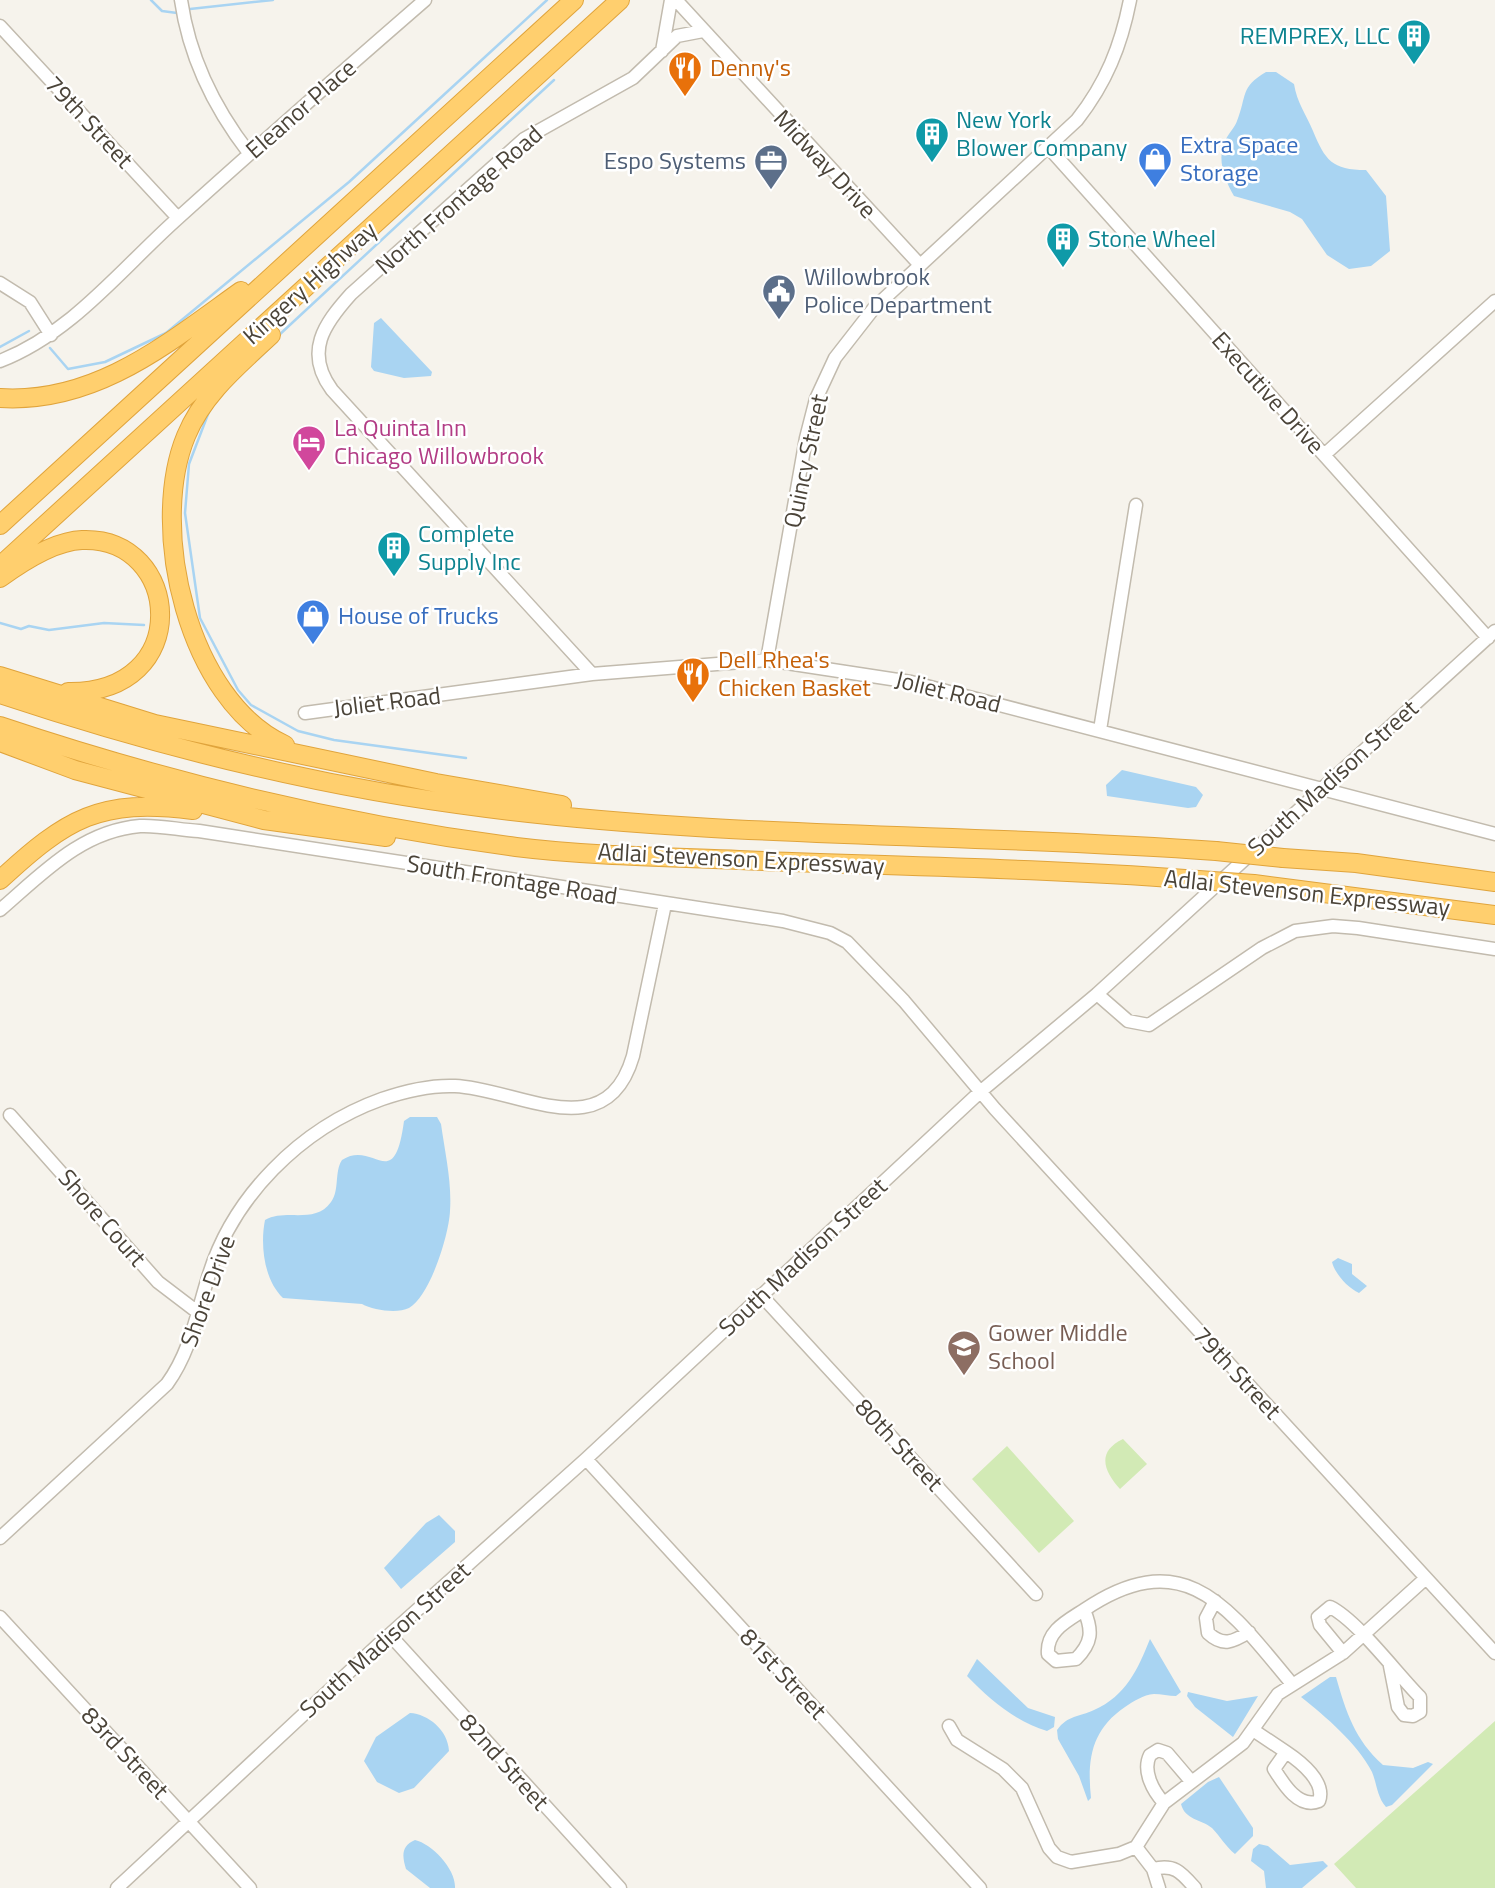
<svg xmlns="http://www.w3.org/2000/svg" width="1495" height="1888" font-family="'Titillium Web',sans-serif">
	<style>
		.green { fill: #d2eab5 }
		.water { fill: #a9d4f2 }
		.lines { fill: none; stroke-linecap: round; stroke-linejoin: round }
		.stream { stroke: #a9d4f2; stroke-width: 2.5 }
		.minor-casing { stroke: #c2bbae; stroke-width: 15 }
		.highway-casing { stroke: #e0a43c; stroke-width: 20 }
		.minor { stroke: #fff; stroke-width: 12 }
		.highway { stroke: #ffcf6e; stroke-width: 18 }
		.highway-bridge-casing { stroke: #e0a43c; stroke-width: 20; stroke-linecap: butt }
		.highway-bridge { stroke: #ffcf6e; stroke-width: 18 }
		.labels { text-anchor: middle; stroke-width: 5; stroke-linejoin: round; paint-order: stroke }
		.culture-label { font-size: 24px; fill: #0d838f; stroke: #fff; text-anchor: start }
		.food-label { font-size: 24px; fill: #c56008; stroke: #fff; text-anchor: start }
		.street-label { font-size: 24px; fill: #4b4439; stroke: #fff }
		.shop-label { font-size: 24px; fill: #366cbe; stroke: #fff; text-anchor: start }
		.service-label { font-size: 24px; fill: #4e5e75; stroke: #fff; text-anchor: end }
		.hotel-label { font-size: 24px; fill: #b23c85; stroke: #fff; text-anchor: start }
		.education-label { font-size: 24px; fill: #785e54; stroke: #fff; text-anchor: start }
	</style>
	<rect width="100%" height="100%" fill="#f6f3ec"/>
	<!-- green -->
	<path class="green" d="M1123,1439L1147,1464L1120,1489C1104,1471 1096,1452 1123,1439Z
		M1007,1446L1074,1521L1039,1553L972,1479Z
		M1495,1721V1888H1356L1334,1864Z"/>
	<!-- water -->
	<path class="water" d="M1266,72H1276L1294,84C1297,103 1306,114 1313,131C1325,160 1332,170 1366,170L1386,196L1390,251L1371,266L1349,269L1327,255L1302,219L1290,212L1234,196C1224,179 1216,157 1226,139C1229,133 1235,127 1237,121C1247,96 1240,87 1266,72Z
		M381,318L432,372L431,376L404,378L374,371L371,367L374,323Z
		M1122,770L1196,787L1203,795L1196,807L1188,808L1107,796L1106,785Z
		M410,1117H437L441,1124C445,1153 452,1182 450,1211C449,1235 430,1296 409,1308C397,1314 373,1310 362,1304L283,1298C264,1280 260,1245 265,1220C286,1208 315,1225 331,1202C340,1190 334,1172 342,1160C374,1139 394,1196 404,1121Z
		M1338,1258L1352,1264V1274L1367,1286L1359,1293C1348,1288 1335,1274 1332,1262Z
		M439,1515L455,1531V1542L401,1589L384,1568L426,1523Z
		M1150,1639L1181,1692L1176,1696C1169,1696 1161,1694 1154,1694C1143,1695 1134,1701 1125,1707C1091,1730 1087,1760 1091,1798L1088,1801L1079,1776L1058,1739L1057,1730C1068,1715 1079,1717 1094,1710C1126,1696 1138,1669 1150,1639Z
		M977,1659L1028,1708L1055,1717L1054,1727L1047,1731C1016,1722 989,1699 967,1676Z
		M1330,1677H1336C1346,1712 1355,1740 1383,1765L1413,1768L1428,1762L1433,1764L1392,1805L1386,1807C1377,1797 1377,1784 1372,1772C1357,1743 1326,1717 1301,1697Z
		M1188,1692L1227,1701L1258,1696L1233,1737L1195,1707L1187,1696Z
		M410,1713C428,1714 448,1730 449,1751L414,1788L399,1793L377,1782L364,1761L376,1737Z
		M1219,1777L1253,1828V1836L1235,1854C1226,1847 1220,1836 1212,1828C1201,1819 1185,1820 1181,1804L1208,1782Z
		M415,1840C432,1844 456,1869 455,1888H430L406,1869C402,1856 401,1846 415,1840Z
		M1259,1844L1268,1846L1290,1865L1323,1861L1328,1866L1302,1888H1266L1264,1871L1251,1861L1253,1849Z"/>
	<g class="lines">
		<!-- stream -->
		<path class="stream" d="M151,0L162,11L177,13
			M190,9L273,0
			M278,336L554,80
			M0,347L29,331
			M50,348L68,369L105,362L166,333L349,182L547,0
			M258,359L275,342
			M210,409L189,464L185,513L200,618L238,690L251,705L298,731L334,740L466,758
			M0,623L21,629L29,626L49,630L104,623L144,625"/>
		<!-- minor casing -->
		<g class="minor-casing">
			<path id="minor" d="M181,0C189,56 215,109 249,153
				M676,0L920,265
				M0,26L178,218
				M662,51L671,0
				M1049,148L1488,638
				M0,283L30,302L51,335
				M0,361C72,333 121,269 177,219C259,145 342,72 425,0
				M1324,455L1495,301
				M767,660L806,438L816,399L835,358L874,308L1077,120C1106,83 1121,46 1130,0
				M592,674L332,390C304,352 324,324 351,294L524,139L633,78L677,36L703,31
				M305,713L592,674L767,660L911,682L1495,834
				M1100,730L1136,505
				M0,910C42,874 81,831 140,826C159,825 180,830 199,831L783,921L830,933L847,942L904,1001L995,1109L1495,1653
				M1097,994L1128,1021L1149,1025L1262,948L1295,931L1333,926L1358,928L1495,949
				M10,1115L158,1282L200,1314
				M761,1295L1036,1594
				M586,1459L980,1888
				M0,1538L167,1384C190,1352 196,1317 207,1281C231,1197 301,1128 382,1099C405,1091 430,1085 455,1086C519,1089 606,1149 633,1056L665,904
				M1215,1601L1206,1618L1208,1633C1223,1647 1233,1642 1249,1632
				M1084,1610C1186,1541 1230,1610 1292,1684
				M1084,1610C1093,1631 1092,1643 1076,1659L1056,1661L1048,1654C1046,1631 1067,1621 1084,1610Z
				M0,1617L250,1888
				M390,1635L620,1888
				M1343,1653L1320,1625L1318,1617L1330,1607C1357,1620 1397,1674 1420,1697V1712L1413,1716L1404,1715L1398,1707L1390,1666
				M949,1726L957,1740L1003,1769L1022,1788L1049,1848L1057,1857L1071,1862L1119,1854L1136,1847L1164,1803L1243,1743L1278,1694L1343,1653L1426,1578
				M1253,1730L1286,1752
				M1286,1752C1301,1762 1326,1782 1319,1801C1299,1809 1284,1785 1274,1769Z
				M1164,1803C1153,1791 1142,1771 1150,1755L1158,1750L1167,1753L1190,1780
				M1136,1847L1153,1869
				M117,1888L378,1645L586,1459L980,1092L1097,994L1495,631
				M1159,1888L1153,1869C1175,1864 1181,1872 1195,1888"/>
		</g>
		<!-- highway casing -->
		<g class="highway-casing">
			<path id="highway" d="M271,335C239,365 203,394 186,436C148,528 188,701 285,745
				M0,398C96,404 168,343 241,291
				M0,525L574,0
				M0,566L620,0
				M0,578C22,562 54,541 82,540C182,536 195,694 68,692
				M0,676L155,724L436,783L562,805
				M0,694C159,747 321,788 487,808C729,839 974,833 1216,851
				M0,726C167,782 341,824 516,847C589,856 665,857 739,860C887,866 1037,868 1185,879
				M0,742L75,770L264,820L386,837
				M1283,858L1356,863L1495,882
				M0,880C67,818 100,798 193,810
				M1254,884L1495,915"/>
		</g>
		<!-- minor -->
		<use href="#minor" class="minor"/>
		<!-- highway -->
		<use href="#highway" class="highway"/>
		<!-- highway-bridge casing -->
		<g class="highway-bridge-casing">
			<path id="highway-bridge" d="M1216,851L1283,858
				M1185,879L1254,884"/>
		</g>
		<!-- highway-bridge -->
		<use href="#highway-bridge" class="highway-bridge"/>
	</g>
	<!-- icons -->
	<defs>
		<g id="building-pin" transform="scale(1.75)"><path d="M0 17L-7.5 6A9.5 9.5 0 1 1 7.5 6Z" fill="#0f9aa8" stroke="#fff"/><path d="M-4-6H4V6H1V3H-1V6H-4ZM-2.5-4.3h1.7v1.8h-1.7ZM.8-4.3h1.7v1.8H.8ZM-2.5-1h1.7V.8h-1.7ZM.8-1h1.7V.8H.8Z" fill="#fff"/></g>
		<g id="restaurant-pin" transform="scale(1.75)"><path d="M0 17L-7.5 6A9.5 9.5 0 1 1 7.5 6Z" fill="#e8710a" stroke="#fff"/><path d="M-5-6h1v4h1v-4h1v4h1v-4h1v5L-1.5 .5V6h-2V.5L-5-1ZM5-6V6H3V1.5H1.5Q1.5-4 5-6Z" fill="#fff"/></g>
		<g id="shop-pin" transform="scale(1.75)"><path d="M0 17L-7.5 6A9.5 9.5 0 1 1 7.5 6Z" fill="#3f7fe0" stroke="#fff"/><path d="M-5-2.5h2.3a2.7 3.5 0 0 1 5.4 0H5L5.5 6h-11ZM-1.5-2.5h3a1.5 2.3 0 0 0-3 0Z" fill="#fff"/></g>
		<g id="office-pin" transform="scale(1.75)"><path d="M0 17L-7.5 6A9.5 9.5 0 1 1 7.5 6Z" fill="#5c6f8a" stroke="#fff"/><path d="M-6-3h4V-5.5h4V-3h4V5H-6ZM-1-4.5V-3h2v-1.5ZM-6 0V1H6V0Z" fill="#fff"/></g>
		<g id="civic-pin" transform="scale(1.75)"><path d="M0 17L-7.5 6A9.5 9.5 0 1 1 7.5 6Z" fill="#5c6f8a" stroke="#fff"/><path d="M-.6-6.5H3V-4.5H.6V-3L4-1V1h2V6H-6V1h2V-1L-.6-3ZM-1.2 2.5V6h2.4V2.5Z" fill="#fff"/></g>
		<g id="hotel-pin" transform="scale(1.75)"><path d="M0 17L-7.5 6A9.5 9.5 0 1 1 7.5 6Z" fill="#d1479c" stroke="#fff"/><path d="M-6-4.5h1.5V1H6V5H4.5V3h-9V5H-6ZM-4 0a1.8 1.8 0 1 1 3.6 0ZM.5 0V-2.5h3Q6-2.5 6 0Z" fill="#fff"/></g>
		<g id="school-pin" transform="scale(1.75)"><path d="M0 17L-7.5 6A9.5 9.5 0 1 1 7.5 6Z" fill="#8d6e63" stroke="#fff"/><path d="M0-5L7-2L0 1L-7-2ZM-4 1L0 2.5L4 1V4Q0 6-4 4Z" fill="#fff"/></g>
	</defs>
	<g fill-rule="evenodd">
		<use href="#building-pin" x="1414" y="36"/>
		<use href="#restaurant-pin" x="685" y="68"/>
		<use href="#building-pin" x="932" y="134"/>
		<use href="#shop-pin" x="1155" y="159"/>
		<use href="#office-pin" x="771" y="161"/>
		<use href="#building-pin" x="1063" y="239"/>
		<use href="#civic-pin" x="779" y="291"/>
		<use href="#hotel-pin" x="309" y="442"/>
		<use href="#building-pin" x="394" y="548"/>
		<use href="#shop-pin" x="313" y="616"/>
		<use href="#restaurant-pin" x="693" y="674"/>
		<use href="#school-pin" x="964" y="1347"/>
	</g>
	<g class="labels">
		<!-- culture labels -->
		<g class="culture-label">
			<text x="1390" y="44" text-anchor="end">REMPREX, LLC</text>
			<text x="956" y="128">New York<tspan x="956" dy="28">Blower Company</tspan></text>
			<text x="1088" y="247">Stone Wheel</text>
			<text x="418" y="542">Complete<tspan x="418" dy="28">Supply Inc</tspan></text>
		</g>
		<!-- food labels -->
		<g class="food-label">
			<text x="710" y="76">Denny's</text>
			<text x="718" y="668">Dell Rhea's<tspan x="718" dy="28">Chicken Basket</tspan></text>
		</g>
		<!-- street labels -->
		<g class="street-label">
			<text transform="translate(301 109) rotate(-41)" y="8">Eleanor Place</text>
			<text transform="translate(89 122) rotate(47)" y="8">79th Street</text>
			<text transform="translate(825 164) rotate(47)" y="8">Midway Drive</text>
			<text transform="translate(459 200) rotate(-41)" y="8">North Frontage Road</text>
			<text transform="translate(310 283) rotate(-42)" y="8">Kingery Highway</text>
			<text transform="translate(1268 393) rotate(48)" y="8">Executive Drive</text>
			<text transform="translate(806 461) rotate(-78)" y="8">Quincy Street</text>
			<text transform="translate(948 692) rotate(14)" y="8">Joliet Road</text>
			<text transform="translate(387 702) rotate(-7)" y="8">Joliet Road</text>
			<text transform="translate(1333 778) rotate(-42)" y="8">South Madison Street</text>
			<text transform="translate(741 859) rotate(3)" y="8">Adlai Stevenson Expressway</text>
			<text transform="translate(512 880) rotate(9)" y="8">South Frontage Road</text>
			<text transform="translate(1307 893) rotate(6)" y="8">Adlai Stevenson Expressway</text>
			<text transform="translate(102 1218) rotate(49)" y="8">Shore Court</text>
			<text transform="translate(803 1257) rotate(-43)" y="8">South Madison Street</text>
			<text transform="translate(208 1291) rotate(-70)" y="8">Shore Drive</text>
			<text transform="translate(1237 1373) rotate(47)" y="8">79th Street</text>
			<text transform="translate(899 1445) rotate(47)" y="8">80th Street</text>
			<text transform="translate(385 1640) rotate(-42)" y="8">South Madison Street</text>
			<text transform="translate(783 1674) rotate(47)" y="8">81st Street</text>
			<text transform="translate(125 1753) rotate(47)" y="8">83rd Street</text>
			<text transform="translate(504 1762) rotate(48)" y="8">82nd Street</text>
		</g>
		<!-- shop labels -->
		<g class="shop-label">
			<text x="1180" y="153">Extra Space<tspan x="1180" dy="28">Storage</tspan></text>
			<text x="338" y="624">House of Trucks</text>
		</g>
		<!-- service labels -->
		<g class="service-label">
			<text x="746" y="169">Espo Systems</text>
			<text x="804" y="285" text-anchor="start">Willowbrook<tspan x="804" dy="28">Police Department</tspan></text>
		</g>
		<!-- hotel labels -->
		<g class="hotel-label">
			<text x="334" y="436">La Quinta Inn<tspan x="334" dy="28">Chicago Willowbrook</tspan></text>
		</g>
		<!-- education labels -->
		<g class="education-label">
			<text x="988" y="1341">Gower Middle<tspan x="988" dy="28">School</tspan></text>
		</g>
	</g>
</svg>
